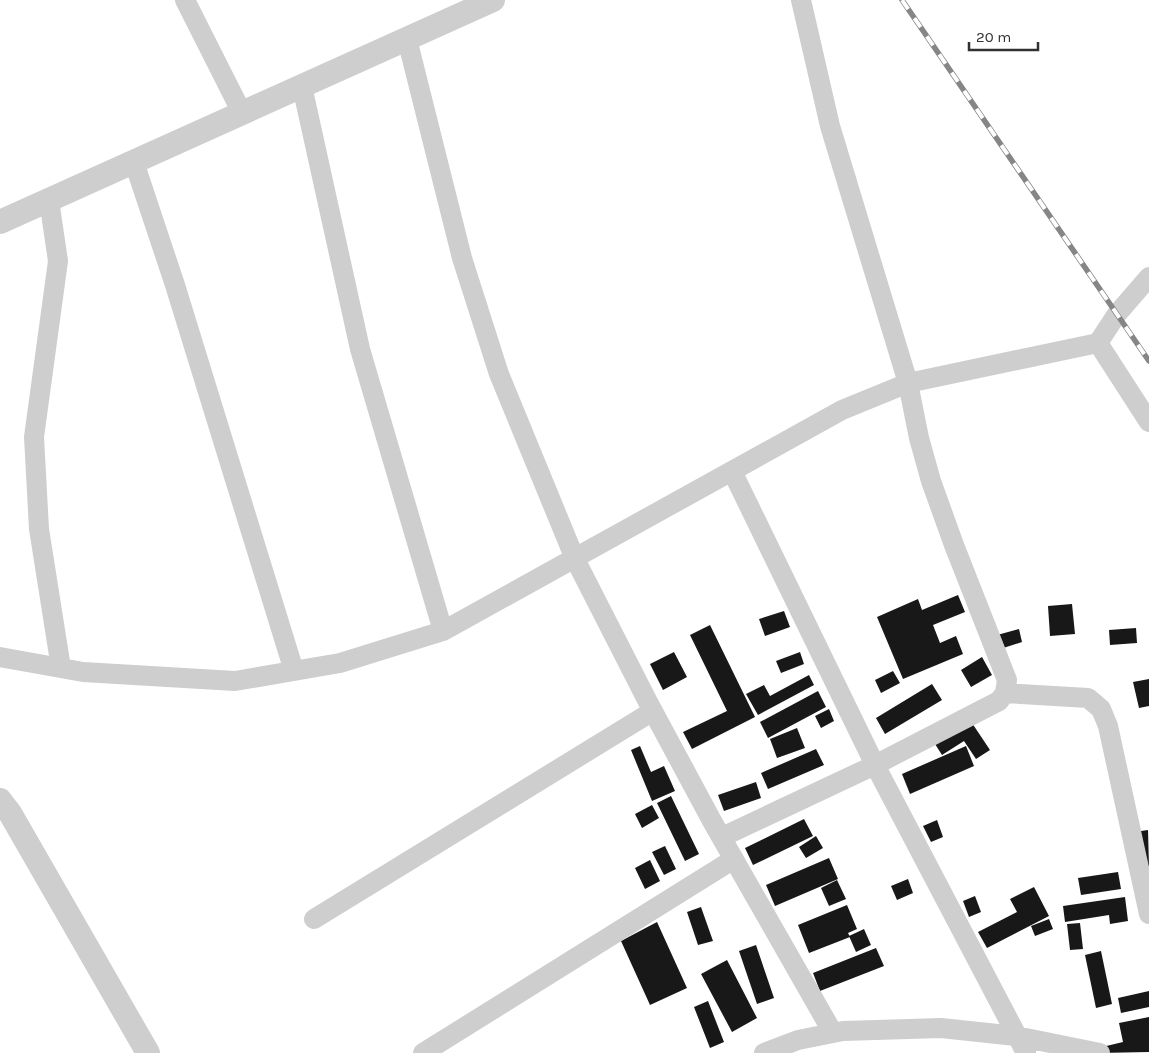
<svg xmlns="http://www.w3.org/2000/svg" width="1149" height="1053" font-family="Karla,sans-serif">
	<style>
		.building { fill: #181818 }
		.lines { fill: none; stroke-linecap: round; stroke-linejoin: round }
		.minor { stroke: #cecece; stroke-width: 20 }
		.tertiary { stroke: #cecece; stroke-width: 24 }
		.rail-casing { stroke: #868686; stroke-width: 5.5 }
		.rail { stroke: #fff; stroke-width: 4; stroke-dasharray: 11; stroke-linecap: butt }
	</style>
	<rect width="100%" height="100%" fill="#fff"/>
	<!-- building -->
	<path class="building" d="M958,595L965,612L933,625L940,643L956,636L963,654L903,679L877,617L918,599L922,610Z
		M1072,604L1075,634L1050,636L1048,606Z
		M784,611L790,627L765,636L759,619Z
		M710,625L755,717L692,749L683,732L727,711L690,635Z
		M1136,628L1137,643L1110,645L1109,630Z
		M1019,629L1022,642L994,651L990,637Z
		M674,652L687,677L663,690L650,664Z
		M800,652L804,664L781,673L776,661Z
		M982,657L992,675L971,687L961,670Z
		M893,671L900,683L881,693L875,680Z
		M809,675L814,685L758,715L746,694L764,685L770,696Z
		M1149,679V706L1139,708L1133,682Z
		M932,684L942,700L885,734L876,718Z
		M818,691L826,707L768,738L760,722Z
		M829,709L834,721L821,728L815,716Z
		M970,720L990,750L976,759L964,741L942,755L935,744Z
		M797,728L805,748L777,758L770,739Z
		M640,746L651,772L664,766L675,791L652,801L631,750Z
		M966,746L974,766L910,794L902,774Z
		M816,749L824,765L768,789L761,773Z
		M756,782L761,798L724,811L718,795Z
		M671,796L699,854L685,861L657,803Z
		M652,805L659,818L642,828L635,814Z
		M804,819L813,836L753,865L745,848Z
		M937,820L943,837L931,842L923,826Z
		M1148,830L1149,866L1139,867L1134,832Z
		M816,836L823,848L806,858L799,847Z
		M665,846L676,869L664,875L652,852Z
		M829,858L838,879L775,906L766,885Z
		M650,860L660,881L645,889L635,868Z
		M1118,872L1121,889L1081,895L1078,878Z
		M908,879L913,893L897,900L891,886Z
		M837,880L846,899L829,906L821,888Z
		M1034,887L1049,916L987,948L978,932L1017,912L1010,899Z
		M975,896L981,912L969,917L963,901Z
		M1125,897L1128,921L1110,924L1109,915L1065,922L1063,906Z
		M847,905L857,929L848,933L850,937L809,953L798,925Z
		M701,907L713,941L698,945L687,912Z
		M1049,919L1053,929L1035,936L1031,926Z
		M657,922L687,988L650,1005L621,941Z
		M1080,923L1083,949L1070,950L1067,924Z
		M864,929L871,945L856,952L849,936Z
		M756,945L774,998L757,1004L739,951Z
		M876,948L884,966L820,991L813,973Z
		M1101,951L1112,1004L1096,1008L1085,955Z
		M727,960L757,1018L732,1032L701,974Z
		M1149,991V1007L1121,1013L1118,998Z
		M708,1001L724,1042L710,1048L694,1007Z
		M1149,1017V1052L1099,1053L1098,1048L1123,1042L1119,1023Z"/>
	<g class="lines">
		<!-- minor -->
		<path class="minor" d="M185,0L242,113
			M407,39L462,258L499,374L575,559L648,702L712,821L833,1033
			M302,86L360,349L443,631
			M134,162L175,285L294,671
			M49,200L58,261L34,437L39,529L61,668
			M1098,343L1149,422
			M732,471L875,765L1026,1053
			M0,657L83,672L235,681L340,663L443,631L842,410L908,383L1098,343L1117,314L1149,277
			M1005,693L1088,698L1101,709L1108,726L1149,914
			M722,837L875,765L999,701L1005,693L1007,680L954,545L931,481L919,438L908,383L830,126L801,0
			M314,919L653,711
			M423,1053L734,859
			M764,1053L798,1040L843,1031L941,1028L1016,1036L1100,1053"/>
		<!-- tertiary -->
		<path class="tertiary" d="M0,222L493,0
			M0,800L10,813L148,1053"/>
		<!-- rail casing -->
		<g class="rail-casing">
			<path id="rail" d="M902,0L1149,361"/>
		</g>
		<!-- rail -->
		<use href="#rail" class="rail"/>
	</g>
	<!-- scale -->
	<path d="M969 42v8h69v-8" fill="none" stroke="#313131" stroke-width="2.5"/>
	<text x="976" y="42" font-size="15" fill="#313131" stroke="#ffffff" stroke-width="4" paint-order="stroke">20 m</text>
</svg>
